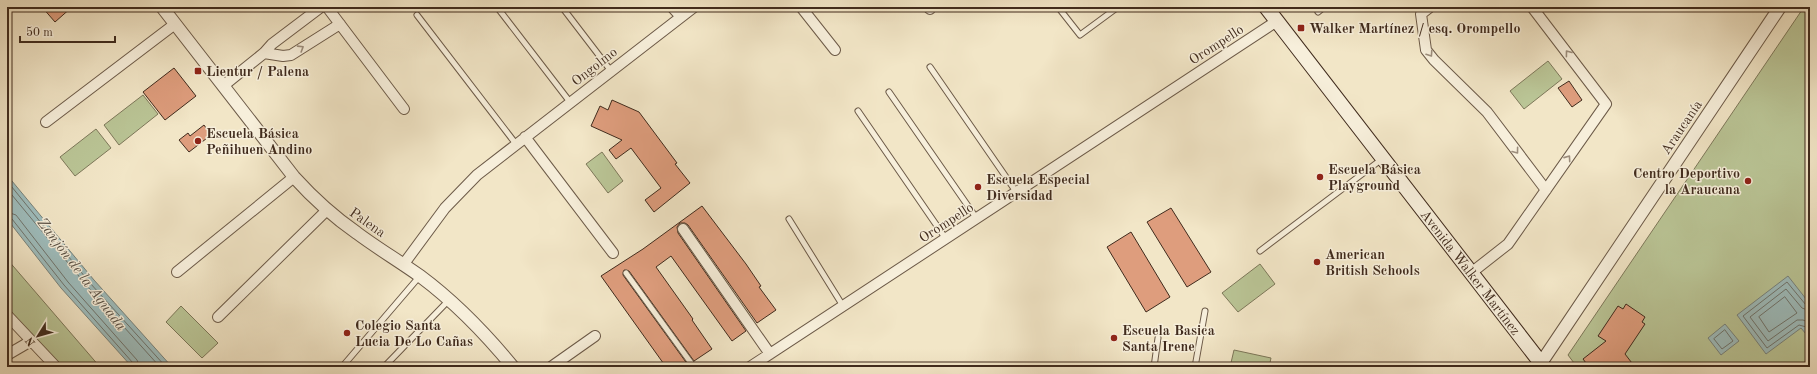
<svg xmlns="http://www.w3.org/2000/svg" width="1817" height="374" font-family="'Old Standard TT',serif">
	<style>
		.green { fill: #bac596; stroke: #7d785a }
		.water { fill: #9ebdbd; stroke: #78837d }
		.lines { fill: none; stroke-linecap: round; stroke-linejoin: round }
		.shore { stroke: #6f746d; stroke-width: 1 }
		.building { fill: #de9d7d; stroke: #402b1d }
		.service-casing { stroke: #6c5a48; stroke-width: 7 }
		.minor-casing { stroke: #6c5a48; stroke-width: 12 }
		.tertiary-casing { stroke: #6c5a48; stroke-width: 14 }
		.secondary-casing { stroke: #402b1d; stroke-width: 16 }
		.service { stroke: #f7efdb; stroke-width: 5 }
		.minor { stroke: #f7efdb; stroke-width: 10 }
		.tertiary { stroke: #f7efdb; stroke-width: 12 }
		.secondary { stroke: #f7efdb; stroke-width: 14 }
		.oneway { stroke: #9c8d7c }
		.poi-dot { fill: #8f2418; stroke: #f7efdb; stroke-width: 1.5 }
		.labels { text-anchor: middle; stroke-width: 3; stroke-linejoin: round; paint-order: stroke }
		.poi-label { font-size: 14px; font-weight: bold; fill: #402b1d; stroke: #f7efdb; text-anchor: start }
		.street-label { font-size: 14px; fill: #402b1d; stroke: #f7efdb }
		.water-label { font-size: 15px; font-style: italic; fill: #585045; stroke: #f7efdb }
	</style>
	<rect width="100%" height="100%" fill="#f2e6c7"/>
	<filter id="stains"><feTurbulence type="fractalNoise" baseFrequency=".005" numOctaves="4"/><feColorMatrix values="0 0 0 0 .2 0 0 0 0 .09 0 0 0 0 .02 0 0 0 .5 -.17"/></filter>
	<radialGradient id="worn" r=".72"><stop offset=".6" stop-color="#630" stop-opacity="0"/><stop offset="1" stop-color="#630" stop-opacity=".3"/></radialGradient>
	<!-- green -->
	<path class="green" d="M1804,7H1810V367H1577L1568,355Z
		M1548,61L1562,79L1524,109L1510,91Z
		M143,95L158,114L119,145L104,125Z
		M96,129L111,148L75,176L60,157Z
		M602,152L623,181L608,193L586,164Z
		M7,259L100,367H58L7,310Z
		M1260,264L1275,284L1238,312L1222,293Z
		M181,306L218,343L202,358L166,322Z
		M1234,350L1271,358L1269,367H1230Z"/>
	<!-- water -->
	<path class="water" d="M7,175L94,280L172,367H132L61,288L7,219Z
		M1788,276L1810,304V331L1806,334L1801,328L1766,354L1737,315Z
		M1725,324L1739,341L1721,355L1708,338Z"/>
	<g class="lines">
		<!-- shore -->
		<path class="shore" d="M7,181L90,283L166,367
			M7,189L87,286L160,367
			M7,212L16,215L68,282L137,360L140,367
			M7,217L12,219L64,285L133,363L135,367
			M1785,297L1797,313L1769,332L1759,317Z
			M1810,306L1806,305L1787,282L1743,316L1767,348L1799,325L1810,328
			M1810,311L1802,308L1786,289L1750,317L1768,341L1797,320H1803L1810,323
			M1725,330L1733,341L1722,349L1714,339Z"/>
	</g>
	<!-- building -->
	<path class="building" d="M42,7H72L55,22Z
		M174,68L196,96L165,120L143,92Z
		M1569,81L1582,100L1572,107L1558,88Z
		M612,100L639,112L677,163L675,164L690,183L654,212L645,200L661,188L631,148L616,159L609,150L622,140L591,126L600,106L608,110Z
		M204,125L211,135L189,152L179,140L188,133L190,136Z
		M702,206L746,264L761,286L759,287L776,310L757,323L688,225L685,223H680L677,227L678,233L746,331L732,341L671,256L656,267L693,319L692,320L712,349L694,361L629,271L624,270L623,275L688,365L685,367H666L601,276L643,249Z
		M1171,208L1211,272L1187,287L1147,222Z
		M1131,232L1170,297L1146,312L1107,247Z
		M1626,304L1645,317L1642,322L1645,324L1625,354L1635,367H1589L1583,359L1606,341L1598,336L1618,306L1623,309Z"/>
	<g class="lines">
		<!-- service casing -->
		<g class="service-casing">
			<path id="service" d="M497,7L570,102
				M562,7L611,71
				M1058,7L1080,35L1118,7
				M1806,7H1807
				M1318,12L1324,7
				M417,15L516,144
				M930,67L1017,193
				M889,92L977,219
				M858,111L946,239
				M789,219L843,306
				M1260,251L1382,159
				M626,273L694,367
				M342,367L419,277
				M384,367L449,300
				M1154,367L1158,338
				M1195,367L1205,311"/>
		</g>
		<!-- minor casing -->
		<g class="minor-casing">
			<path id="minor" d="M327,7L404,109
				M672,7L681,17
				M801,7L835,50
				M928,7L930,9
				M1430,7L1421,14L1426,50L1434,60L1487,112L1546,190
				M264,53L283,56L291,55L340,24
				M223,86L264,53L272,44L321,7
				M46,122L175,24
				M525,137L613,253
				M683,229L770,354
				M403,265L445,208L477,175L694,7
				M177,272L294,177
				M1471,273L1508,244L1606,104L1532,7
				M7,315L56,367
				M218,317L327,210
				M7,355L31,341
				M551,367L595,336
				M750,367L1277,21"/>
		</g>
		<!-- tertiary casing -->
		<g class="tertiary-casing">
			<path id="tertiary" d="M162,7L294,177C313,198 334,217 357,233C377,248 399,261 420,276C455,302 485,333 513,367
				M1541,363L1780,7"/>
		</g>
		<!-- secondary casing -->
		<g class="secondary-casing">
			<g id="secondary">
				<path id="s1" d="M1266,7L1544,367"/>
			</g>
		</g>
		<!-- service -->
		<use href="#service" class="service"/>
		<!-- minor -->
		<use href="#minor" class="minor"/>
		<!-- tertiary -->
		<use href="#tertiary" class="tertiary"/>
		<!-- secondary -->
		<use href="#secondary" class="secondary"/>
	</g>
	<!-- one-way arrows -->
	<defs><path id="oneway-chevron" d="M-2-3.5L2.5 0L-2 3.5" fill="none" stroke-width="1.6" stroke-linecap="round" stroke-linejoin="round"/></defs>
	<g class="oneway">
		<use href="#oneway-chevron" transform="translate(301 48) rotate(-32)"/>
		<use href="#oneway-chevron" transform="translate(1568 53) rotate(-127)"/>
		<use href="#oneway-chevron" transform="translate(1430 54) rotate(56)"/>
		<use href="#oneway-chevron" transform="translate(1516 151) rotate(53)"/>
		<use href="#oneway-chevron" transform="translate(1568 158) rotate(-55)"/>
	</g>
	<!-- markers -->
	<g class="poi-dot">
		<rect x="1297" y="24" width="8" height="8" rx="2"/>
		<rect x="194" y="67" width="8" height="8" rx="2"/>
		<circle cx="198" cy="141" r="4"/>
		<circle cx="1320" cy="177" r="4"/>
		<circle cx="1748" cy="181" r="4"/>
		<circle cx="978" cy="187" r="4"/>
		<circle cx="1317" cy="262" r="4"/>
		<circle cx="347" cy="333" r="4"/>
		<circle cx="1114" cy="338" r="4"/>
	</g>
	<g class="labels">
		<!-- poi labels -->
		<g class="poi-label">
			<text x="1309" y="33">Walker Martínez / esq. Orompello</text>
			<text x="206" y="76">Lientur / Palena</text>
			<text x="206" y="138">Escuela Básica<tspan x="206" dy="16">Peñihuen Andino</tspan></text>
			<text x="1328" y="174">Escuela Básica<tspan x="1328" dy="16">Playground</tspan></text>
			<text x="1740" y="178" text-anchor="end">Centro Deportivo<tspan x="1740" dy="16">la Araucana</tspan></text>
			<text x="986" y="184">Escuela Especial<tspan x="986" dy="16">Diversidad</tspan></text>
			<text x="1325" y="259">American<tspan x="1325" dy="16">British Schools</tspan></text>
			<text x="355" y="330">Colegio Santa<tspan x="355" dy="16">Lucia De Lo Cañas</tspan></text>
			<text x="1122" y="335">Escuela Basica<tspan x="1122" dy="16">Santa Irene</tspan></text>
		</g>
		<!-- street labels -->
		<g class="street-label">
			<text transform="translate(1216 44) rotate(-33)" y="5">Orompello</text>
			<text transform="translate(594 66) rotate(-38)" y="5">Ongolmo</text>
			<text transform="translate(1681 127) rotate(-56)" y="5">Araucanía</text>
			<text transform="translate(368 222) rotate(35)" y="5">Palena</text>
			<text transform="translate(946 222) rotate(-33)" y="5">Orompello</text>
			<text dy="5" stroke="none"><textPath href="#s1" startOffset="335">Avenida Walker Martínez</textPath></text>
		</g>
		<!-- water labels -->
		<g class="water-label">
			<text transform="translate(82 274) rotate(53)" y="5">Zanjón de la Aguada</text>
		</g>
	</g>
	<!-- margin -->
	<rect width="1817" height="374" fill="none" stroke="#f2e6c7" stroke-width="24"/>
	<rect x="8" y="8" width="1801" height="358" fill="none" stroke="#402b1d" stroke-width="2"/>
	<rect x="12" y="12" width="1793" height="350" fill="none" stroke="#402b1d"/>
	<!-- north arrow -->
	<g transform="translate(38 336) rotate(233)" stroke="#f7efdb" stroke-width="3" paint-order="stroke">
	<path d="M0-3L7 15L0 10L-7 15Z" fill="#402b1d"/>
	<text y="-6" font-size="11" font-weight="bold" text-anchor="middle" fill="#402b1d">N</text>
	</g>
	<!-- scale -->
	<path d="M20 36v6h95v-6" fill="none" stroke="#402b1d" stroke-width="2"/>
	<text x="26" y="36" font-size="12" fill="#402b1d" stroke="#f7efdb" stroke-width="3" paint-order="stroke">50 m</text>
	<rect width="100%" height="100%" filter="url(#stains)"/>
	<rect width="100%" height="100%" fill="url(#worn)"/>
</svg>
